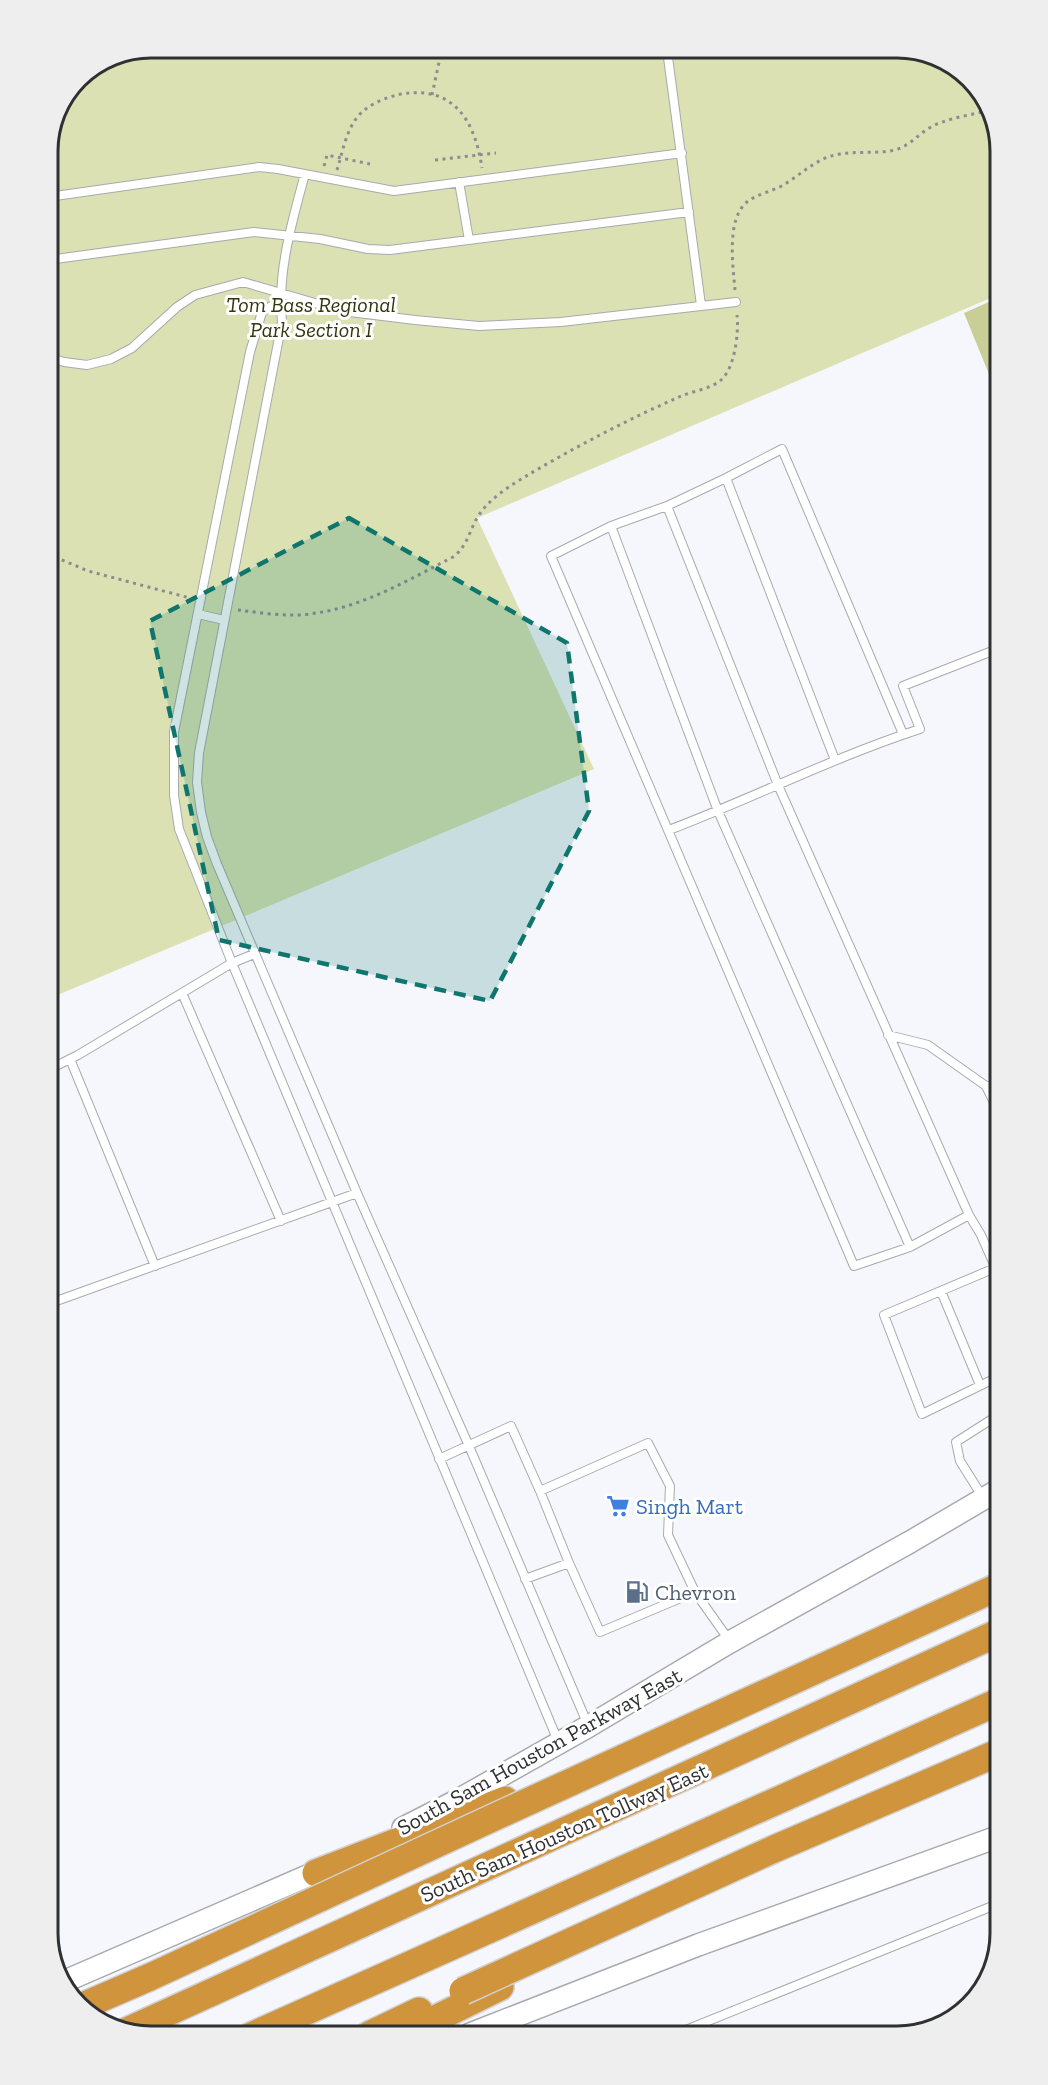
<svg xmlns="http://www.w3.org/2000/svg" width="1048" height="2085" font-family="'Zilla Slab',serif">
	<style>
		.green { fill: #dbe1b2 }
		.forest { fill: #c8ce96 }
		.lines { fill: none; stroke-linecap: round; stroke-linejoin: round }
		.lane-casing { stroke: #a7aaae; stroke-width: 10 }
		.secondary-casing { stroke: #a7aaae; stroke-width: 24 }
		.highway-casing { stroke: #d1d1d2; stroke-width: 30 }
		.path { stroke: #8c8d91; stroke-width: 3; stroke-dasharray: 3 4.5; stroke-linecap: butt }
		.lane { stroke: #fff; stroke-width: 8 }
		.secondary { stroke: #fff; stroke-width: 21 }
		.highway { stroke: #cf943c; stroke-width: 27 }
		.highway-bridge-casing { stroke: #d1d1d2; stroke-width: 30; stroke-linecap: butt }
		.highway-bridge { stroke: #cf943c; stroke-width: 27 }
		.marked { fill: #0f766e; fill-opacity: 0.2; stroke: #0f766e; stroke-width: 4.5; stroke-dasharray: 12 8; stroke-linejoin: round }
		.labels { text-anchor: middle; stroke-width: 6; stroke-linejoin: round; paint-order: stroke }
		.park-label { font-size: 22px; font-style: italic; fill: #33370b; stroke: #fff }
		.shop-label { font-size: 22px; fill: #366cbe; stroke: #fff; text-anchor: start }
		.service-label { font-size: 22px; fill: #4e5e75; stroke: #fff; text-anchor: start }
		.street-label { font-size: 22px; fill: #2f3032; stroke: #fff }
		.rim { fill: none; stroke: #2f3032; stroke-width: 3 }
	</style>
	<rect width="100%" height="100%" fill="#f5f7fc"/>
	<!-- green -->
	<path class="green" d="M904,48L959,69L992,112L1000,152V294L477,518L594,769L48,999V145L79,78L112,56Z"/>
	<!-- forest -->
	<path class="forest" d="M1000,297V401L964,313Z"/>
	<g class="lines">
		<!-- lane casing -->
		<g class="lane-casing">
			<path id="lane" d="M667,50L701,305
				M305,174C292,222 277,272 282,322L199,753L197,782L201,812L207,837L217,864L357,1193L469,1446L588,1725
				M459,182L469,240
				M48,197L259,167L278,169L394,191L682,153
				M48,260L254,232L320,239L368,249L390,250L689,212
				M279,301L262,312L250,352L174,732V795L179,829L232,963L558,1741
				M48,357L64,362L87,365L111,359L132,348L177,307L195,295L243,282L342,311L415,320L479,326L561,322L736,302
				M726,478L782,449L903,734
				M667,506L778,785L969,1215L981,1235L1000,1278
				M611,526L551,556L854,1266L910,1247
				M198,614L224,620
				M835,760L726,478L667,506L611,526L718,811L910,1247L969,1215
				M669,830C753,798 834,757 920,729L903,686L1000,648
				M182,993L281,1221
				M888,1035L928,1045L986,1086
				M70,1059L155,1266
				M48,1070L78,1055L232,963L254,954
				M1000,1115L986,1086L1000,1085
				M995,1268L884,1315L922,1414L1000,1376
				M941,1291L980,1385
				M48,1304L357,1193
				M439,1459L511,1426L540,1491L648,1443L670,1486L668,1535L695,1592L729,1640
				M982,1496L960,1461L956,1442L1000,1414
				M569,1563L600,1632L695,1592
				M525,1579L569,1563L540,1491
				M681,2032L1000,1903"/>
		</g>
		<!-- secondary casing -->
		<g class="secondary-casing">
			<path id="secondary" d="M403,1828L458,1800L589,1726L730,1642L910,1542L1000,1489
				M63,1982L328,1867
				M470,2034L698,1945L1000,1836"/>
		</g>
		<!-- highway casing -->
		<g class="highway-casing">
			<path id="highway" d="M316,1873L505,1800
				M127,2031L1000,1632
				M405,2034L500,1987
				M369,2035L419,2011
				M251,2036L1000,1701"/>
		</g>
		<!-- path -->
		<path class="path" d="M432,95L441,53
			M435,160L496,153
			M324,166L327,155L370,164
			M337,170C343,151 346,129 360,114C371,103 387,97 401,94C455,85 475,122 482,168
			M735,290C733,266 726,219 747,202C758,193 776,191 788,182C805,171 819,157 840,154C858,151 877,154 895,150C910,146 919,133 933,126C951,117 972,115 991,110
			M48,554L88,571L190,598
			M238,610C263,613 291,618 316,613C365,606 410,579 453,557C468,546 469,530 479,515C490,498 511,485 528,475C575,447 629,419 679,397C692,391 711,389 721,380C735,368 739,332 737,315"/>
		<!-- lane -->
		<use href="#lane" class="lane"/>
		<!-- secondary -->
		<use href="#secondary" class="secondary"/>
		<!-- highway -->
		<use href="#highway" class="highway"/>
		<!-- highway-bridge casing -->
		<g class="highway-bridge-casing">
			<path id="highway-bridge" d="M463,1991L774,1849L1000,1752
				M83,2006L150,1977L501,1814L1000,1586"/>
		</g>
		<!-- highway-bridge -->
		<use href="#highway-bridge" class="highway-bridge"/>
	</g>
	<!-- marked area -->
	<path class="marked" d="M349,518L567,643L589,811L490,1001L219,940L150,621Z"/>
	<!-- icons -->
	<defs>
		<g id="supermarket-bare" transform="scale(1.8)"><path d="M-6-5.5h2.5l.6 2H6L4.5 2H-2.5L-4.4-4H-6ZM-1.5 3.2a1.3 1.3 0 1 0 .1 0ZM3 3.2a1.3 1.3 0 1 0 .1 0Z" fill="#3f7fe0" stroke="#fff" stroke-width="2.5" paint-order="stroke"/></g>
		<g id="fuel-bare" transform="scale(1.8)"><path d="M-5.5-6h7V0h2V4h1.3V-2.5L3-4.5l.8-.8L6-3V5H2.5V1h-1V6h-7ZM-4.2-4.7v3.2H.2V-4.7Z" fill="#5c6f8a" stroke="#fff" stroke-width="2.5" paint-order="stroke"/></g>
	</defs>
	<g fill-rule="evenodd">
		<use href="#supermarket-bare" x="618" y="1506"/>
		<use href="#fuel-bare" x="637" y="1592"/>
	</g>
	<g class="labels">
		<!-- park labels -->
		<g class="park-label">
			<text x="311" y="312">Tom Bass Regional<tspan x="311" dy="25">Park Section I</tspan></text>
		</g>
		<!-- shop labels -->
		<g class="shop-label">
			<text x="636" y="1514">Singh Mart</text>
		</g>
		<!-- service labels -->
		<g class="service-label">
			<text x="655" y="1600">Chevron</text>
		</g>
		<!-- street labels -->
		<g class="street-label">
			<text transform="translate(539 1751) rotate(-29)" y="8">South Sam Houston Parkway East</text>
			<text transform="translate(564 1832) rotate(-24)" y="8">South Sam Houston Tollway East</text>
		</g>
	</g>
	<!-- crop -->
	<path d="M0 0H1048V2085H0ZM151 58H897A93 93 0 0 1 990 151V1933A93 93 0 0 1 897 2026H151A93 93 0 0 1 58 1933V151A93 93 0 0 1 151 58Z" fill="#eeeeef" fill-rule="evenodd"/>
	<path class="rim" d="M151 58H897A93 93 0 0 1 990 151V1933A93 93 0 0 1 897 2026H151A93 93 0 0 1 58 1933V151A93 93 0 0 1 151 58Z"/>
</svg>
